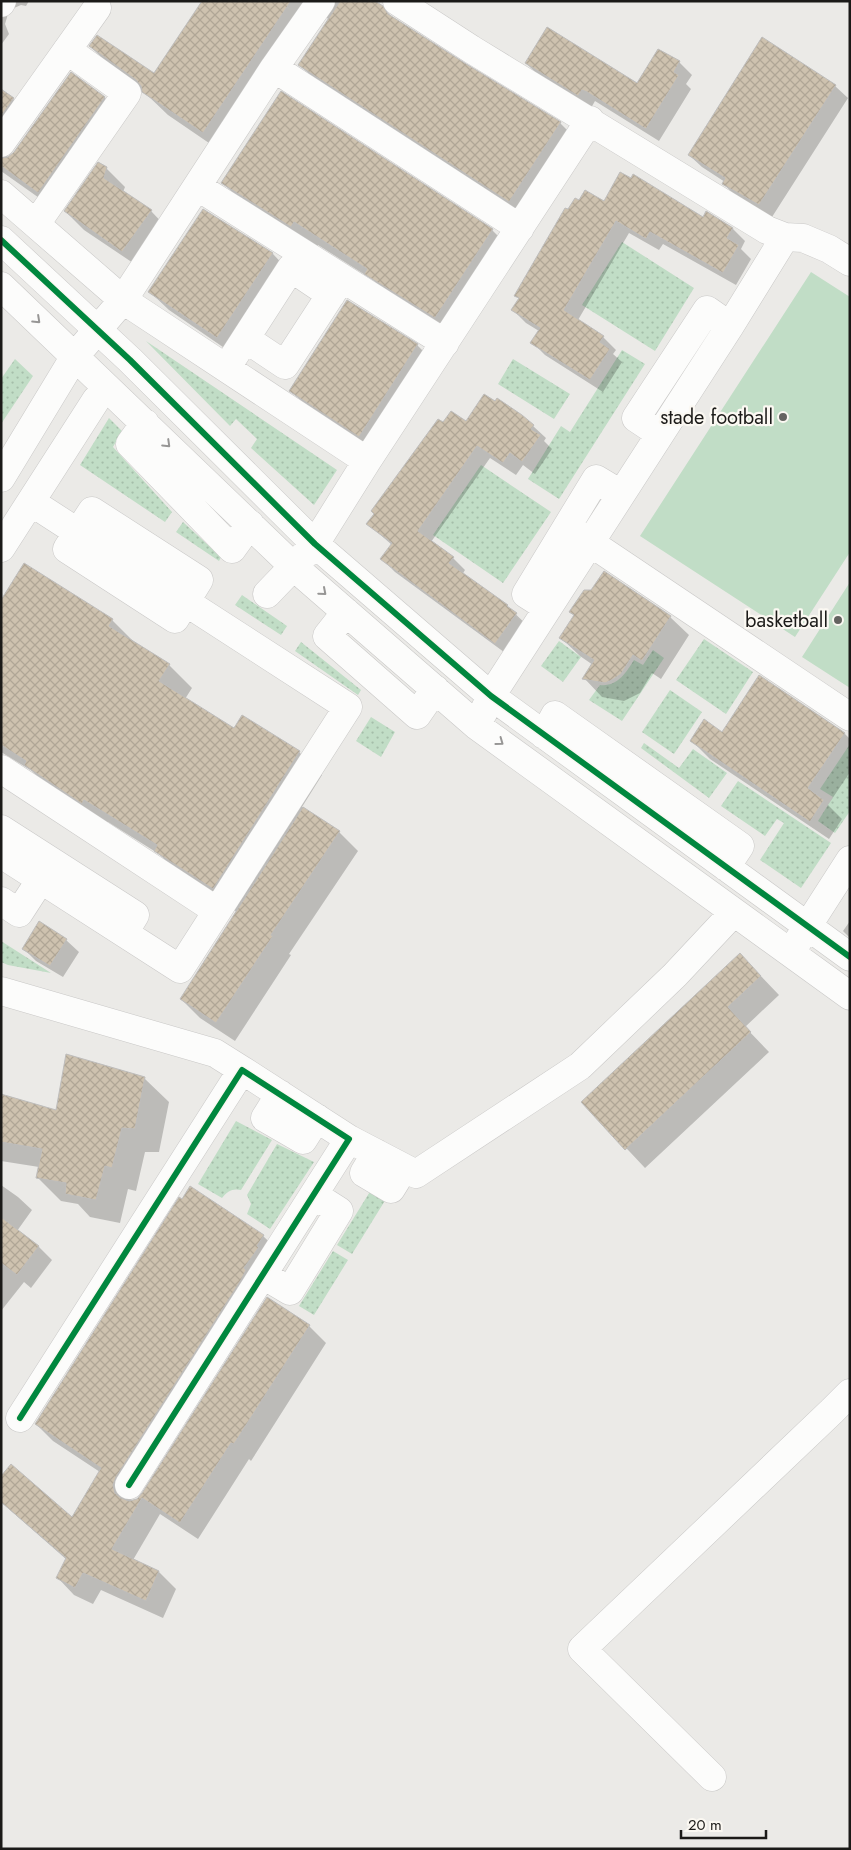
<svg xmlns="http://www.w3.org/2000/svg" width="851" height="1850" font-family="Jost,sans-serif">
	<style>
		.green { fill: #c1ddc6 }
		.garden { fill: url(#garden-dots) }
		.shadow { fill: #0003 }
		.building { fill: url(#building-cross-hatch); stroke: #bebdbc }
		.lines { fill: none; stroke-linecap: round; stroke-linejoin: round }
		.minor-casing { stroke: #c9c8c7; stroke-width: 29 }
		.minor { stroke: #fcfcfb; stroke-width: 28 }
		.cycleway-casing { stroke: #fbf8f2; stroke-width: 9 }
		.cycleway { stroke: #00873e; stroke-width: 6 }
		.oneway { stroke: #979695 }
		.poi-dot { fill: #646360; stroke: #fbf8f2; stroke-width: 2 }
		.labels { text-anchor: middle; stroke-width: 4.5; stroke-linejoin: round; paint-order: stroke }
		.poi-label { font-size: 20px; fill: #1b1a18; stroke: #fbf8f2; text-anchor: end }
	</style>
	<defs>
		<pattern id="garden-dots" width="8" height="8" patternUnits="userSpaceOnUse" patternTransform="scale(1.25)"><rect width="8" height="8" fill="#c1ddc6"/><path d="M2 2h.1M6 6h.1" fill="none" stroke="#a5bda9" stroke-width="1.8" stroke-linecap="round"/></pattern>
		<pattern id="building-cross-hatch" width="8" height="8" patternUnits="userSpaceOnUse" patternTransform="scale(1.25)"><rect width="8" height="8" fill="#cec2af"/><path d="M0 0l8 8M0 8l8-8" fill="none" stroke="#b0a696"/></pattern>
	</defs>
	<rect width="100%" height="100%" fill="#ebeae7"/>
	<!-- green -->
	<path class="green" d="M811,272L850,297V552L795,637L640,536Z
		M850,582V688L802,657Z"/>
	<!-- garden -->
	<path class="garden" d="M622,242L694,288L655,351L582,305Z
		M146,341L337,470L314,505L251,448L257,439L236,419L230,426Z
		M622,350L645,364L559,499L528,479L561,426L570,432Z
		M15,359L33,376L1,424V379Z
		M513,359L570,394L554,419L498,384Z
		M109,418L122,431L113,447L172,512L165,522L80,465Z
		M481,465L551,512L503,583L433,535Z
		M183,522L221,557L219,561L176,532Z
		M242,595L287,626L281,635L235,605Z
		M704,639L753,672L726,714L676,680Z
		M559,641L581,657L563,682L541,666Z
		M301,642L361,690L358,695L295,651Z
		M653,650L664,658L622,721L589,700L600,685C617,687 626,673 634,660L643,665Z
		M670,690L702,712L674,754L642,732Z
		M371,717L395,732L381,757L356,741Z
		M644,743L679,768L693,749L727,773L709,798L641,748Z
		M850,744V811L835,833L818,821L833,797L820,789Z
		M738,781L831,843L801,888L760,860L784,823L777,819L765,836L721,806Z
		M1,941L51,973L8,965L1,962Z
		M236,1121L272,1140L241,1190C233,1188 227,1191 222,1198L198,1184Z
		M277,1144L314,1162L270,1229L247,1214L251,1204L247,1195Z
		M371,1190L386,1199L352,1254L337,1245Z
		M333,1251L348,1260L314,1315L299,1306Z"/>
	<!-- shadow -->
	<path class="shadow" d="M1,1H29L26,6L21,5L14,8L8,14L5,24L9,34L1,45Z
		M204,1H373L382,7L394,19L560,123L584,147L533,225L324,89L300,65L330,20L322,15L228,156L168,115L143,91L114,70L90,46L154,75Z
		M659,50L679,62L692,75L686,84L691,89L659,141L595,101L591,108L539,76L526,63L637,85Z
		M71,74L105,98L125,118L59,212L1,171V91L13,99L33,119L8,155L6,160L14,153Z
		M835,86L848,98L772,217L736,197L724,184L725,182L702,167L689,155Z
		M106,168L125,187L123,192L151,211L169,230L142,269L84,230L65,211Z
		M223,183L492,230L516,254L459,341L390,297L373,280L318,245L315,250L247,207Z
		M604,203L704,219L707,213L733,229L745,241L741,249L751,259L736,285L663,244L659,250L629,233L578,320L603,337L616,350L613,354L622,362L603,392L545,355L532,342L539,331L526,323L513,310L520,299L516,296L568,211Z
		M203,210L273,254L291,273L236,356L169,310L150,292Z
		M417,345L436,364L378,455L309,409L291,391Z
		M466,423L533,426L546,438L544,441L552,449L535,474L523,465L516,475L490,458L431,542L453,558L465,570L462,575L507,606L529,627L508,655L395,572L382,559L392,545L368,524L443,424Z
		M604,572L670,617L689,635L661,679L652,673L640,693L624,701L602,697L584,678L593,665L580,656L561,638Z
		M1,602L112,620L135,643L169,665L192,688L185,699L234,730L299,752L322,775L302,807L339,832L358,851L289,954L291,955L235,1041L200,1018L181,999L237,912L179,874L159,854L108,822L105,826L48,788L32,771L1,752Z
		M722,733L845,734L850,739V772L828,805L842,819L829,839L710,759L691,740Z
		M850,921V938L843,931Z
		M66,940L79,952L63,977L36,961L24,949Z
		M758,973L779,995L745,1027L769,1052L645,1168L583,1102Z
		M145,1079L169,1102L159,1152H145L136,1191L128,1189L120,1223L90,1217L78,1204L61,1201L37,1177L39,1167L1,1161V1095L57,1112Z
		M1,1185L18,1197L32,1210L17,1231L39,1247L52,1260L31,1288L24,1282L1,1311Z
		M263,1236L281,1253L133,1494L131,1501L137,1500L309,1326L326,1343L251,1461L249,1459L198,1539L160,1514L133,1560L159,1572L176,1589L163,1618L101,1590L93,1604L74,1595L57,1577L67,1560L1,1502V1477L73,1519L100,1472L53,1441L36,1424Z"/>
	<!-- building -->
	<path class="building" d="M202,1H291L203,133L142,92L141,86L136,80L89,46L97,35L154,73Z
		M340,1H375L383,6L388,14L463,62L561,122L509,202L298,65Z
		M547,27L637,83L658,49L680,61L674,72L679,75L646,129L587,92L582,90L578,96L525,63Z
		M762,37L836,85L759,205L722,184L725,178L688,155Z
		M71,72L105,97L38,193L1,166V158L8,157L14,152Z
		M1,89L14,98L1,116Z
		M281,91L493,229L435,318L364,274L367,269L294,222L291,227L221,183Z
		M98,162L107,167L104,178L152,210L122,252L64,211Z
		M620,172L631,178L633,174L703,217L706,211L733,228L727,238L739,245L723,273L650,232L646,239L616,221L564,310L604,336L600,342L610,349L590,380L530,343L540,328L511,310L519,298L514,296L565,208L568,209L575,198L579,200L585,190L604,201Z
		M203,209L273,253L217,338L148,292Z
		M347,300L418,344L359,437L289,391Z
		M484,394L495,401L497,398L522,415L534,425L531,429L541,435L522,462L510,453L503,463L477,446L418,531L454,557L449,563L508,605L507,606L517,613L495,644L380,559L392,543L366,524L374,514L371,511L438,419L443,422L451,411L466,421Z
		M24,563L113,619L109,626L170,664L159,681L234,728L242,715L300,751L213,889L154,851L157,845L84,800L82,804L24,765L26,761L1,745V600Z
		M604,571L671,616L642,661L633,655L621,674L612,680L605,683L582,679L594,660L559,638L574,615L569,612L584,590H591Z
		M759,675L845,733L808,788L824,800L810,822L690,741L704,719L722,732Z
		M303,807L340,831L271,935L273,936L216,1023L180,999Z
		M39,921L67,939L50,966L22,949Z
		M740,953L761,976L728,1007L751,1032L625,1150L581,1102Z
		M66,1054L145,1077L135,1129L122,1128L112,1168L105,1166L96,1200L65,1194L66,1183L36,1178L42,1149L1,1142V1094L56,1110Z
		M190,1186L264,1235L257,1246L259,1247L244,1268L246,1270L241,1280L116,1477L113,1485L115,1493L121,1498L129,1501L137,1499L142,1493L267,1297L310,1325L234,1444L231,1443L180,1523L142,1498L112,1549L159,1571L146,1601L83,1573L75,1588L56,1578L66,1558L1,1502V1476L11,1464L72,1517L101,1468L35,1424L179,1197L182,1199Z
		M1,1217L39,1246L17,1275L1,1263Z"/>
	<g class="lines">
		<!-- minor casing -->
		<g class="minor-casing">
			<path id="minor" d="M397,1L471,49L767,230L785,237L803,238L829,249L850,262
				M1,3L2,1
				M274,68L520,228
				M1,143L97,8
				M198,187L445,343
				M1,194L123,300L367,461
				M36,224L127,93L67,50
				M1,240L130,360L315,544L491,696L850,957
				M1,286L294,567L477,726L850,996
				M246,339L285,365L341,279
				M227,367L291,268L331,295
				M145,423L130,444L232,549L250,524
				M660,434L636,418L707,310L730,326
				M1,478L75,356L123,300L274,68L321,1
				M92,511L199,580L175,619L67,549Z
				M567,527L850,717
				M1,548L96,400
				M267,594L315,544L367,461L590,120
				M548,608L526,594L596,479L621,494
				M346,612L327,636L417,715L435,689
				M483,713L491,696L730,326L785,237
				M544,735L555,715L740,846L726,867
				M1,769L217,911
				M1,829L135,915L124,933
				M1,854L180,969L348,707L31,502
				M1,901L19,913L41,879
				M798,941L850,860
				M1,991L215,1053L242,1070
				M280,1094L265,1118L303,1140L317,1118
				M349,1139L416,1174L580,1066L675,975L734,912
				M376,1153L364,1173L391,1189L404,1168
				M263,1275L290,1291L339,1211L314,1195
				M20,1418L242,1070L349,1139L129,1485
				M712,1777L582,1649L832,1411L850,1393"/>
		</g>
		<!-- minor -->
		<use href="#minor" class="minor"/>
		<!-- cycleway casing -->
		<g class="cycleway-casing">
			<path id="cycleway" d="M1,240L130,360L315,544L491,696L850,957
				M20,1418L242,1070L349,1139L129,1485"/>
		</g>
		<!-- cycleway -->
		<use href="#cycleway" class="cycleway"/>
	</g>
	<!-- one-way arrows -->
	<defs><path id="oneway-chevron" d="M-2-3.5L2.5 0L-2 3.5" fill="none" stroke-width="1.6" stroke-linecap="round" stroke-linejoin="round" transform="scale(1.25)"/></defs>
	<g class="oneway">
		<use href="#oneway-chevron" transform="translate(37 320) rotate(43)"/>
		<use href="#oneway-chevron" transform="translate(167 444) rotate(44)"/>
		<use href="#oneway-chevron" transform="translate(323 592) rotate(41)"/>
		<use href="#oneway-chevron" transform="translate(500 742) rotate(36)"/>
	</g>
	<!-- markers -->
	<g class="poi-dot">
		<circle cx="783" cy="417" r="5"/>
		<circle cx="838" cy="620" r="5"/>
	</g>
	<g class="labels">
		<!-- poi labels -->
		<g class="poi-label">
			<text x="773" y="424">stade football</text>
			<text x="828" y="627">basketball</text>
		</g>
	</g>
	<!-- border -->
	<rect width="851" height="1850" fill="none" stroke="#1b1a18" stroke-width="5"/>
	<!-- scale -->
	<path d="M681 1830v8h85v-8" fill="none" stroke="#1b1a18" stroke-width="2.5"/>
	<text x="688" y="1830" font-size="15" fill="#1b1a18" stroke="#fbf8f2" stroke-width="4" paint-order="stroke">20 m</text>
</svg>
